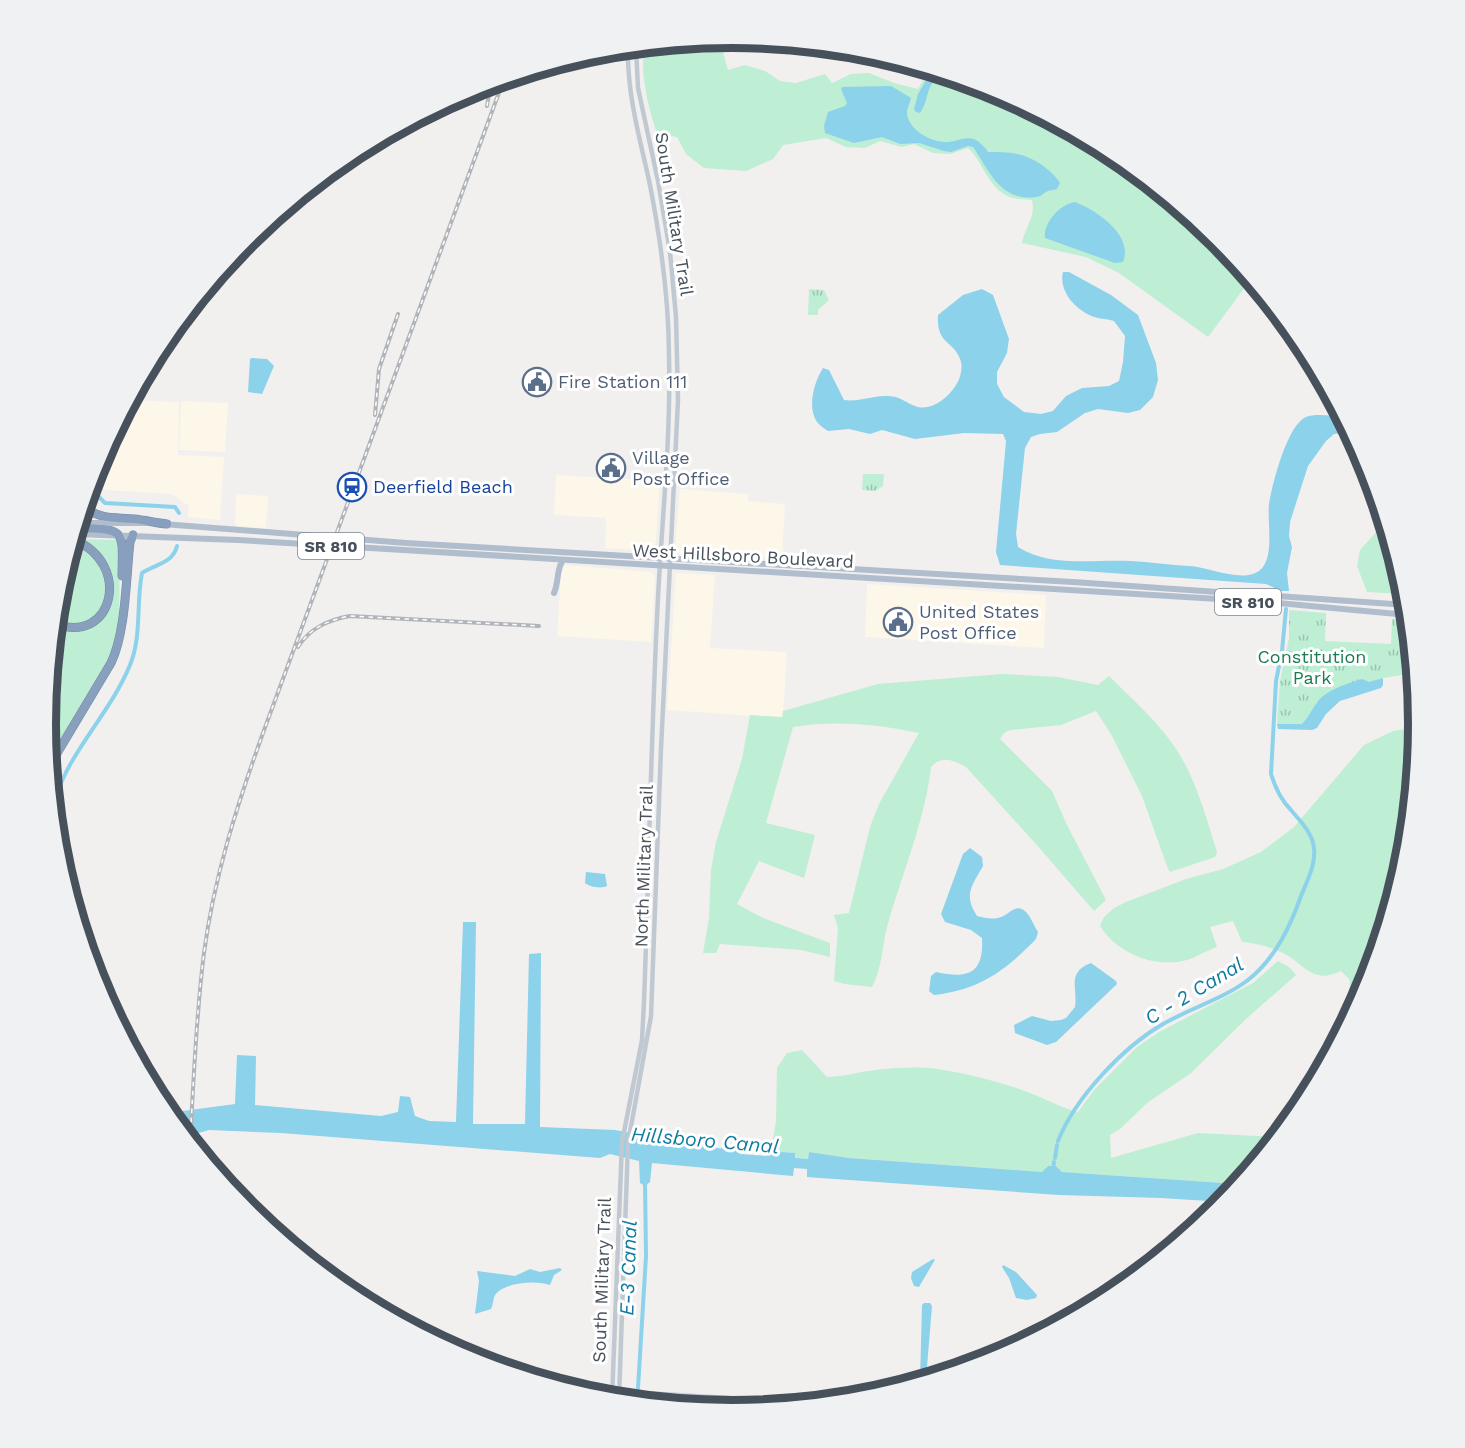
<svg xmlns="http://www.w3.org/2000/svg" width="1465" height="1448" font-family="'Work Sans',sans-serif">
	<style>
		.commercial { fill: #fcf7e9 }
		.grass { fill: #beeed3 }
		.park { fill: url(#park-tufts) }
		.water { fill: #8cd2ea }
		.lines { fill: none; stroke-linecap: round; stroke-linejoin: round }
		.canal { stroke: #8cd2ea; stroke-width: 4 }
		.motorway-casing { stroke: #738aa9; stroke-width: 9 }
		.tertiary { stroke: #c0c9d1; stroke-width: 4.5 }
		.secondary { stroke: #c2cbd8; stroke-width: 5 }
		.primary { stroke: #afbdcd; stroke-width: 6 }
		.motorway { stroke: #889fbd; stroke-width: 8 }
		.rail-casing { stroke: #b1b4b9; stroke-width: 4 }
		.rail { stroke: #fff; stroke-width: 1.5; stroke-dasharray: 4.5; stroke-linecap: butt }
		.labels { text-anchor: middle; stroke-width: 6; stroke-linejoin: round; paint-order: stroke }
		.shield { fill: #fff; stroke: #7e858d; stroke-width: 1.5 }
		.shield-label { font-size: 16px; font-weight: bold; fill: #47515c }
		.street-label { font-size: 18px; fill: #47515c; stroke: #fff }
		.service-label { font-size: 18px; fill: #4e5e75; stroke: #fff; text-anchor: start }
		.transit-label { font-size: 18px; fill: #164399; stroke: #fff; text-anchor: start }
		.park-label { font-size: 18px; fill: #197d50; stroke: #fff }
		.water-label { font-size: 20px; font-style: italic; fill: #0f7ba0; stroke: #fff }
		.rim { fill: none; stroke: #47515c; stroke-width: 8 }
	</style>
	<defs>
		<pattern id="park-tufts" width="24" height="20" patternUnits="userSpaceOnUse" patternTransform="scale(1.5)"><rect width="24" height="20" fill="#beeed3"/><path d="M3 7l-1-3M5 7V3M7 7l1-3M15 17l-1-3M17 17v-4M19 17l1-3" fill="none" stroke="#9cc3ae"/></pattern>
	</defs>
	<rect width="100%" height="100%" fill="#f2efef"/>
	<!-- commercial -->
	<path class="commercial" d="M131,400L179,402L178,455L224,457L220,520L188,517L189,506L172,494L104,490L94,476L98,461Z
		M181,401L228,403L225,452L179,450Z
		M556,475L660,481L655,551L605,548L606,518L554,515Z
		M680,489L748,494V501L785,504L782,558L680,554L675,549Z
		M236,494L268,496L266,528L237,526L235,523Z
		M565,565L652,572L655,578L651,642L557,636L561,569Z
		M676,573L715,575L710,648L787,652L783,718L667,710Z
		M867,584L1046,595L1044,648L865,637Z"/>
	<!-- grass -->
	<path class="grass" d="M725,38L722,49L728,70L745,65L765,71L780,81L796,83L825,74L832,83L851,74L869,73L894,83L918,89L928,71L938,72L996,90L1114,153L1218,239L1251,279L1208,337L1119,273L1086,257L1022,243C1025,228 1036,216 1032,200C1026,199 1019,199 1013,198C988,191 984,162 968,148L950,154L933,153L914,144L902,147L880,141L865,148L846,147L826,138L783,145L773,159L746,171L704,168L686,154L677,137L657,134C648,106 640,75 644,46Z
		M1380,506L1405,588L1401,594L1367,592L1357,566L1360,550L1378,530Z
		M78,539L120,540L119,629L115,649L50,762L46,724L56,628L77,631L105,614L113,596V578L105,561L96,549Z
		M73,543L86,548L107,576L105,605L92,620L79,625L56,622L59,590Z
		M1002,674L1058,677L1098,685L1109,676C1133,700 1160,723 1178,752C1197,782 1206,818 1217,852L1215,857L1170,872L1168,869L1142,796L1111,734L1096,711L1061,725L1010,730L1004,733L1000,739L1052,791L1067,825L1106,900L1094,911L1036,844L966,767C953,760 942,755 931,767C925,819 904,869 889,920C882,942 883,967 872,987L845,984L834,981L838,928L834,915L849,913L870,827L879,804L919,733C877,724 835,720 793,727L766,823L815,835L804,878L759,861L737,904L763,918L830,943V957L801,950L720,944L716,953H703L709,918L711,870L716,842L742,759L750,715L782,717L783,711L878,684Z
		M1419,727L1406,858L1367,987L1348,1021L1350,980L1341,971C1312,985 1305,964 1283,953C1271,947 1255,943 1242,942L1233,921L1210,927L1217,947C1207,950 1197,957 1187,960C1155,969 1117,953 1100,926L1104,917L1114,908L1126,902L1186,879L1223,869L1261,852L1294,827L1364,745L1393,731Z
		M1278,961L1289,967L1296,975L1246,1019L1191,1073L1147,1103L1120,1129L1110,1135L1111,1158L1198,1133L1278,1137L1238,1184L1062,1172L1056,1166H1048L1043,1172L849,1158L809,1152L808,1159L794,1158V1153L771,1151L776,1121L777,1068L787,1053L802,1050L827,1077C842,1077 854,1073 868,1071C890,1068 916,1066 937,1069C966,1073 1009,1084 1035,1095C1050,1101 1062,1108 1078,1112L1094,1090L1137,1047L1159,1032L1253,983Z"/>
	<!-- park -->
	<path class="park" d="M809,289L824,290L829,300L818,310V315H808Z
		M863,474H884L883,486L875,491L862,490Z
		M1289,610L1326,613L1325,641L1391,644L1392,619L1409,621L1414,673L1383,678L1317,702L1307,720L1302,724H1277L1280,681L1289,638Z"/>
	<!-- water -->
	<path class="water" d="M932,70L947,75C923,82 932,95 920,113L916,112L914,109L918,94Z
		M891,86L911,98C910,103 907,108 907,112C907,129 930,142 946,142C955,142 965,136 974,139C980,142 985,147 988,152C998,152 1008,152 1017,154C1033,157 1052,170 1060,183L1057,189C1054,190 1051,190 1048,191C1043,193 1041,197 1036,197C1000,202 989,170 973,147L968,146L951,152L944,151L919,143L900,144L882,137L854,143L825,133L824,126L828,112L845,106L847,103L841,89L842,87Z
		M1075,202C1096,210 1134,235 1123,262L1115,263L1045,238C1043,223 1060,204 1075,202Z
		M1063,272H1069L1111,295L1138,315L1156,363L1158,380L1153,397L1140,410L1128,413L1098,409L1085,413L1057,432L1040,434L1031,437L1025,448L1016,534L1018,547C1050,568 1094,559 1130,561C1150,562 1170,565 1189,566C1209,567 1244,584 1260,570C1275,558 1267,522 1269,504C1272,485 1287,425 1306,417C1315,413 1332,416 1342,416L1351,432L1334,434L1326,441L1308,466L1290,522L1289,536L1292,547L1287,573L1289,591H1281L1266,584L1000,565L996,552L1006,441L1003,434L964,433L915,439L882,430L870,434L849,429L828,431C825,429 820,426 817,422C807,407 814,382 823,368L829,370L844,400C859,402 871,396 885,396C901,396 902,401 915,406C930,412 946,399 954,388C959,382 963,370 961,362C955,340 936,346 938,315L963,295L982,289L993,295L1009,339L1007,353L997,372V384L1004,397L1024,412L1041,414L1053,411L1066,396L1082,388L1109,386L1119,381L1123,362L1125,336L1114,321C1108,319 1100,319 1094,317C1077,311 1058,292 1063,272Z
		M252,358L267,359L274,366L262,394L248,392L250,359Z
		M1383,678V685L1381,688L1340,701L1326,714L1317,728L1312,730L1278,729L1277,724H1302C1308,718 1311,711 1316,704C1325,690 1346,684 1362,679L1369,682Z
		M970,848L982,857L983,866C972,886 963,894 977,916C985,918 993,920 1001,917C1009,915 1016,902 1026,912C1031,917 1034,926 1038,932L1036,939C1005,971 979,990 934,995L929,991L931,976L936,972C968,979 984,974 982,938L971,930L945,922L941,914L963,854Z
		M586,872L605,874L607,886C601,889 590,887 585,883Z
		M463,922H476L473,1124H525L529,954L541,953L540,1127L615,1130L637,1134L652,1141L737,1150L740,1154L766,1156L771,1151L795,1153V1158L808,1159L809,1152L849,1158L1042,1172L1048,1166H1056L1062,1172L1238,1184L1224,1202L1161,1198L1059,1195L807,1177V1169L794,1168L793,1176L652,1163L650,1182L645,1186L640,1183L639,1161L610,1154L600,1158L281,1133L209,1130L195,1134L184,1133L168,1113L235,1104L237,1055L256,1056L255,1105L381,1116L398,1112L400,1096L410,1097L415,1116L429,1121L456,1122Z
		M1091,963L1116,981L1117,984L1056,1042L1047,1045L1015,1033L1014,1025L1032,1016L1051,1021L1061,1020L1066,1018L1075,1007C1078,989 1066,972 1091,963Z
		M933,1259L935,1260L933,1263L919,1287L914,1286L911,1278L912,1272Z
		M1003,1265L1016,1272L1037,1295L1036,1298L1027,1300L1016,1298L1009,1278L1002,1267Z
		M560,1268L562,1270L554,1275L550,1285C537,1280 504,1282 495,1295C493,1299 493,1305 491,1309L475,1314L479,1281L477,1271L515,1276L530,1269L540,1272Z
		M924,1303H930L932,1306L926,1379L920,1381L922,1305Z"/>
	<g class="lines">
		<!-- canal -->
		<path class="canal" d="M90,488L105,503L175,507L179,513
			M54,802C69,751 110,714 130,665C142,636 136,603 142,573C156,564 173,563 177,546
			M1058,1141C1075,1098 1123,1047 1163,1024C1191,1008 1223,999 1248,980C1275,959 1290,927 1301,896C1307,881 1316,865 1314,848C1312,832 1301,822 1291,810C1281,800 1275,787 1271,774L1276,681L1282,651L1286,609
			M1055,1158L1057,1145
			M1053,1171L1054,1162
			M638,1388L646,1256L645,1182"/>
		<!-- motorway casing -->
		<g class="motorway-casing">
			<path id="motorway" d="M84,507C101,520 115,517 134,519C145,520 156,523 167,524
				M78,528C126,529 123,530 122,576
				M56,624C114,645 132,563 74,540
				M50,765L111,663C126,632 126,577 130,542L133,535"/>
		</g>
		<!-- tertiary -->
		<path class="tertiary" d="M612,1399L622,1142L642,1040L644,1002C649,867 651,732 658,598C662,517 671,438 669,357C669,299 661,242 650,185C640,139 627,95 628,48
			M619,1399L628,1143L651,1016L661,749L678,400L676,317L670,252L658,181L638,88L636,47"/>
		<!-- secondary -->
		<path class="secondary" d="M571,1389L812,1403
			M601,1398L761,1408"/>
		<!-- primary -->
		<path class="primary" d="M79,523H146
			M163,524L406,543L1073,582L1407,605
			M76,534L238,540L1268,602L1408,615
			M554,593C559,582 556,570 563,560"/>
		<!-- motorway -->
		<use href="#motorway" class="motorway"/>
		<!-- rail casing -->
		<g class="rail-casing">
			<path id="rail" d="M487,106L491,83
				M375,415L379,369L398,314
				M298,647C310,628 328,620 350,616L539,626
				M190,1140C194,1078 196,1015 204,953C214,877 237,805 263,733L504,79"/>
		</g>
		<!-- rail -->
		<use href="#rail" class="rail"/>
	</g>
	<!-- icons -->
	<defs>
		<g id="civic-ring" transform="scale(1.5)"><circle r="9.5" fill="#fff" stroke="#5c6f8a" stroke-width="1.5"/><path d="M-.6-6.5H3V-4.5H.6V-3L4-1V1h2V6H-6V1h2V-1L-.6-3ZM-1.2 2.5V6h2.4V2.5Z" fill="#5c6f8a"/></g>
		<g id="station-ring" transform="scale(1.5)"><circle r="9.5" fill="#fff" stroke="#1a4fb4" stroke-width="1.5"/><path d="M-3-6H3Q5-6 5-4V2Q5 4 3 4L4.5 6H3L1.5 4h-3L-3 6H-4.5L-3 4Q-5 4-5 2V-4Q-5-6-3-6ZM-3.5-4v3h7v-3ZM-3.5 1v1.5H-2V1ZM2 1v1.5H3.5V1Z" fill="#1a4fb4"/></g>
	</defs>
	<g fill-rule="evenodd">
		<use href="#civic-ring" x="537" y="382"/>
		<use href="#civic-ring" x="611" y="468"/>
		<use href="#station-ring" x="352" y="487"/>
		<use href="#civic-ring" x="898" y="622"/>
	</g>
	<g class="labels">
		<!-- shield labels -->
		<g class="shield">
			<rect x="298" y="533" width="66" height="26" rx="4.5"/>
			<rect x="1215" y="589" width="66" height="26" rx="4.5"/>
		</g>
		<g class="shield-label">
			<text x="331" y="552">SR 810</text>
			<text x="1248" y="608">SR 810</text>
		</g>
		<!-- street labels -->
		<g class="street-label">
			<text transform="translate(674 214) rotate(81)" y="6">South Military Trail</text>
			<text transform="translate(743 556) rotate(3)" y="6">West Hillsboro Boulevard</text>
			<text transform="translate(644 866) rotate(-88)" y="6">North Military Trail</text>
			<text transform="translate(602 1280) rotate(-88)" y="6">South Military Trail</text>
		</g>
		<!-- service labels -->
		<g class="service-label">
			<text x="558" y="388">Fire Station 111</text>
			<text x="632" y="464">Village<tspan x="632" dy="21">Post Office</tspan></text>
			<text x="919" y="618">United States<tspan x="919" dy="21">Post Office</tspan></text>
		</g>
		<!-- transit labels -->
		<g class="transit-label">
			<text x="373" y="493">Deerfield Beach</text>
		</g>
		<!-- park labels -->
		<g class="park-label">
			<text x="1312" y="663">Constitution<tspan x="1312" dy="21">Park</tspan></text>
		</g>
		<!-- water labels -->
		<g class="water-label">
			<text transform="translate(1194 991) rotate(-31)" y="7">C - 2 Canal</text>
			<text transform="translate(705 1140) rotate(5)" y="7">Hillsboro Canal</text>
			<text transform="translate(628 1268) rotate(-88)" y="7">E-3 Canal</text>
		</g>
	</g>
	<!-- crop -->
	<path d="M0 0H1465V1448H0ZM56 724a676 676 0 1 1 1352 0a676 676 0 1 1-1352 0Z" fill="#f0f1f2" fill-rule="evenodd"/>
	<path class="rim" d="M56 724a676 676 0 1 1 1352 0a676 676 0 1 1-1352 0Z"/>
</svg>
